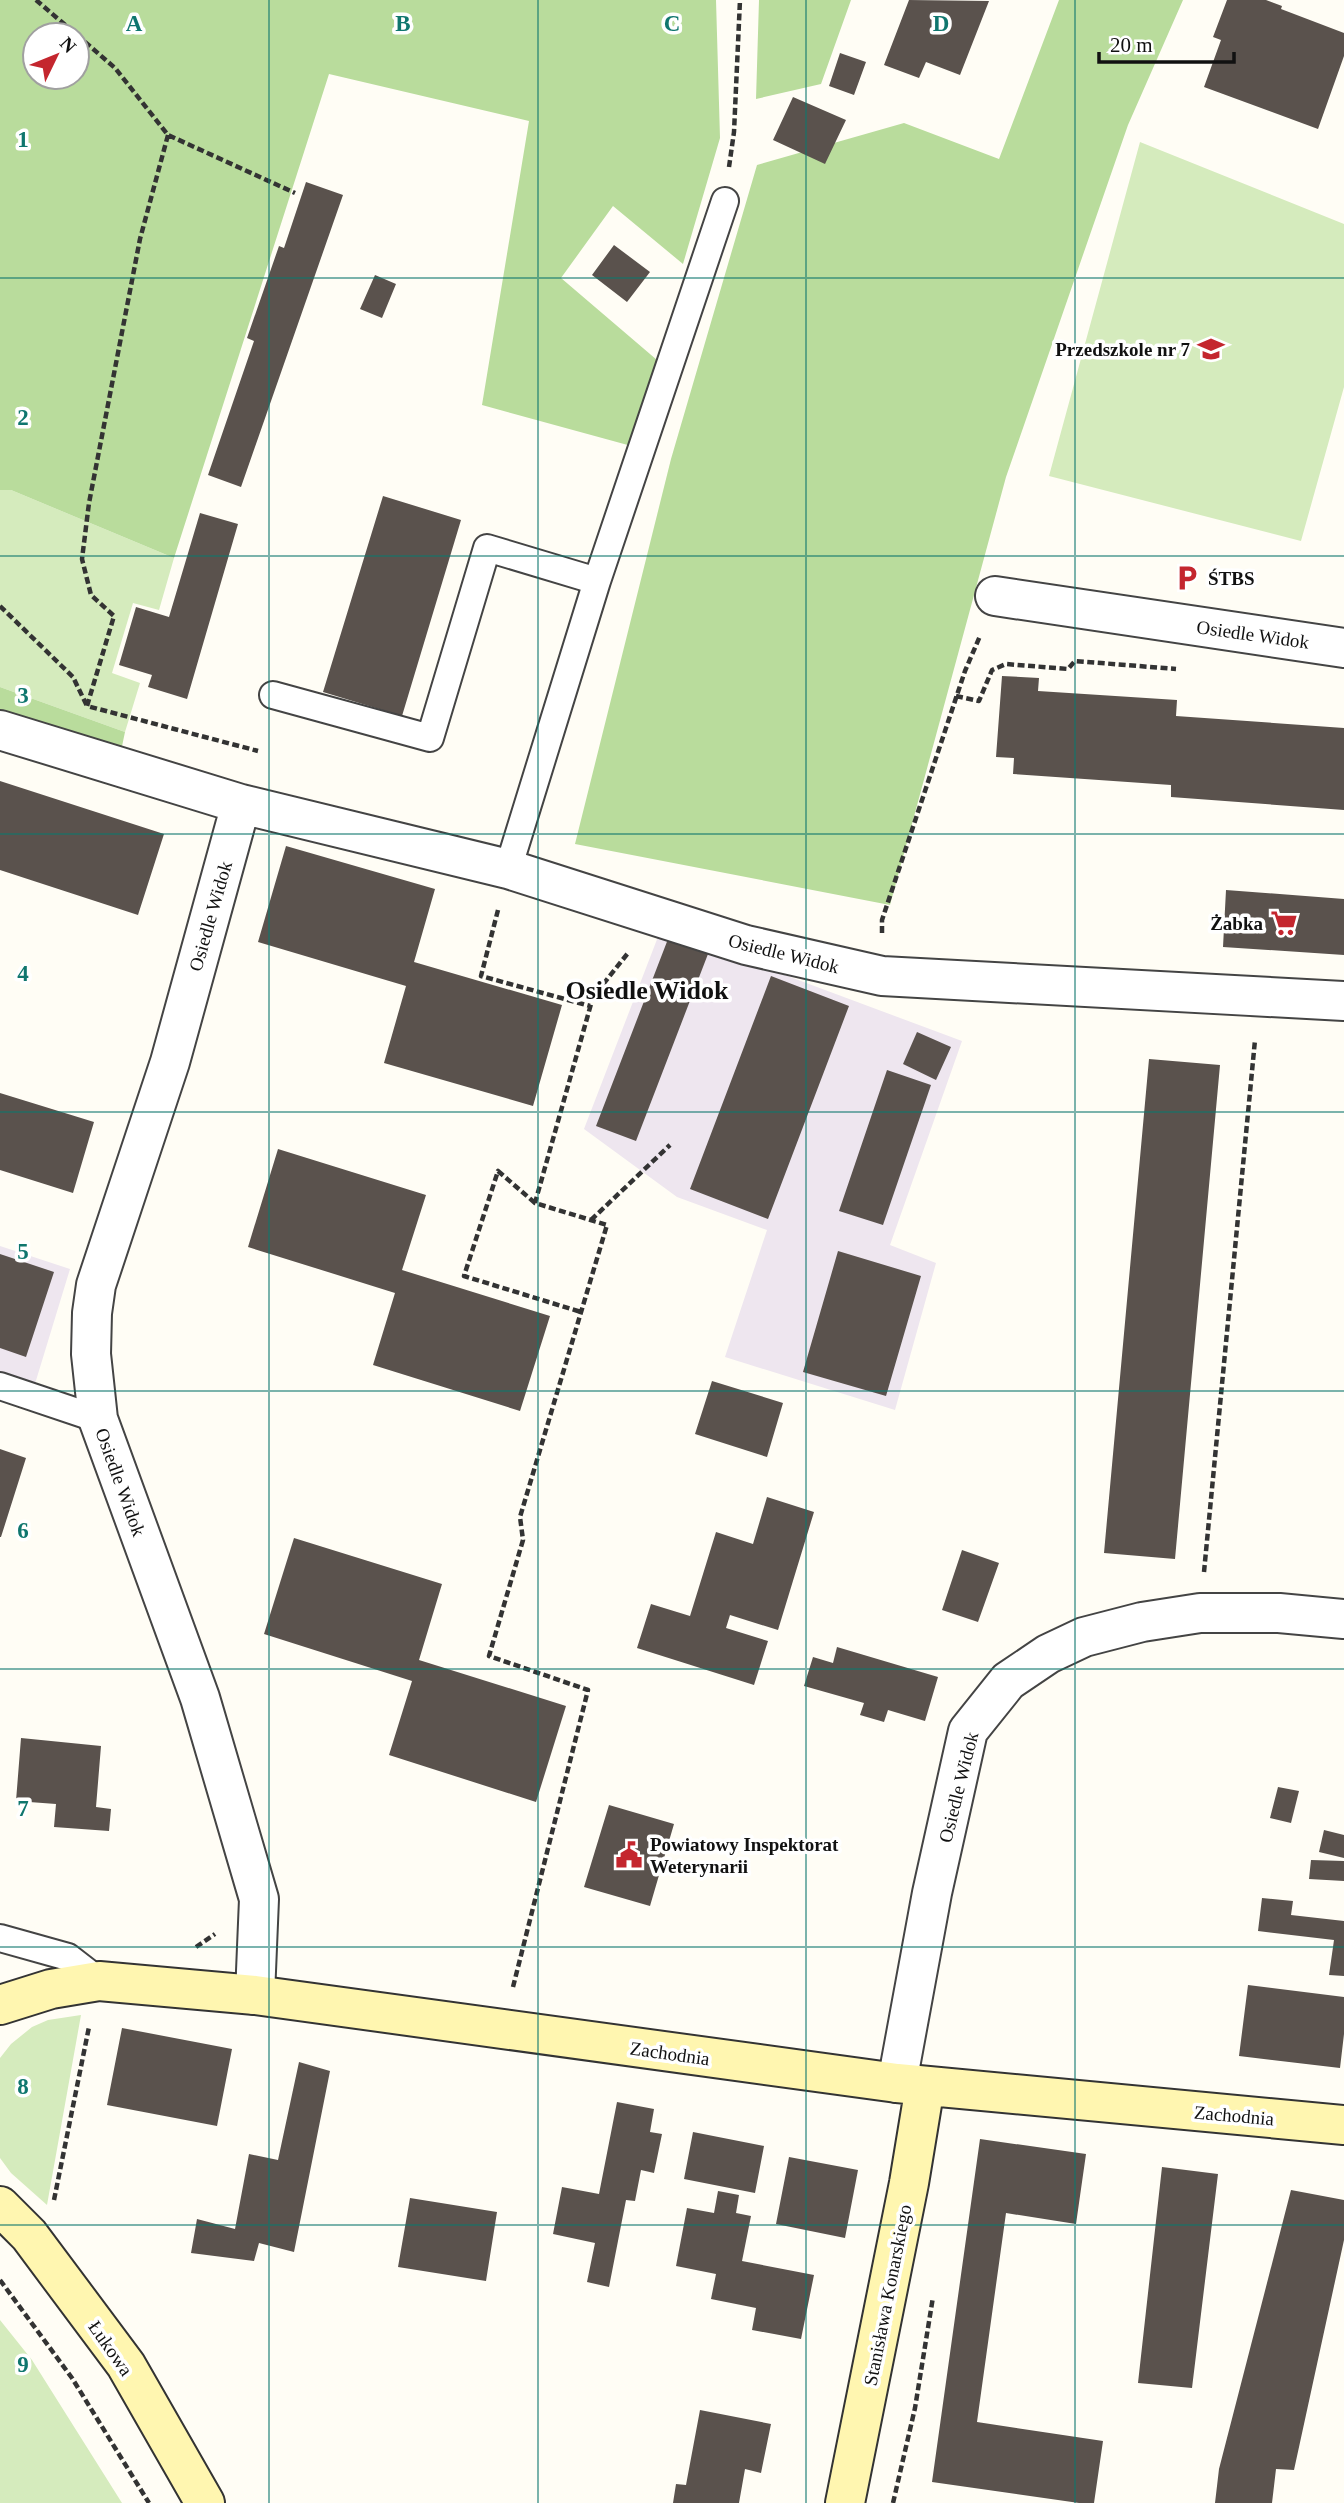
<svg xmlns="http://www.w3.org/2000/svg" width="1344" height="2503" font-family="'Times New Roman',serif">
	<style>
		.industrial { fill: #eee6ef }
		.green { fill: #d5ebbd }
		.forest { fill: #b9dc9c; fill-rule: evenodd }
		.building { fill: #5a524d }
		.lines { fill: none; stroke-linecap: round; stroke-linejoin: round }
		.lane-casing { stroke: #444; stroke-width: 30 }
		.street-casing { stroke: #444; stroke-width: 42 }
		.secondary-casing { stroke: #333; stroke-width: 42 }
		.path { stroke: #333; stroke-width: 4.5; stroke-dasharray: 7 3.5; stroke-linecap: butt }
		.lane { stroke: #fff; stroke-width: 26 }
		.street { stroke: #fff; stroke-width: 38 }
		.secondary { stroke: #fff6b0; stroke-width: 38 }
		.grid { fill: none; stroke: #0f766e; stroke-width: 2; stroke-opacity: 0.55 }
		.labels { text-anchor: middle; stroke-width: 7; stroke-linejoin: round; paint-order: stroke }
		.poi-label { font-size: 19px; font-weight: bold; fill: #111; stroke: #fff; text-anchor: end }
		.street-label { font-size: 19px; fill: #111; stroke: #fff }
		.district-label { font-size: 26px; font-weight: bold; fill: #111; stroke: #fff }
		.grid-label { font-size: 23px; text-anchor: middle; font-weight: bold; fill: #0f766e; stroke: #fff; stroke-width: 7; stroke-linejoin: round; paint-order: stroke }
	</style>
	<rect width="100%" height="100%" fill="#fffdf5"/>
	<!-- industrial -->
	<path class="industrial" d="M661,929L962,1041L890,1245L936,1263L895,1410L725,1357L767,1230L677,1197L584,1129Z
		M0,1246L70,1269L27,1410L0,1401Z"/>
	<!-- green -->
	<path class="green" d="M1140,142L1344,224V387L1301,541L1049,476Z
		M0,490H11L174,558L159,610L133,603L112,673L140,683L125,732L0,687Z
		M81,2015L47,2205L11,2173L0,2158V2058L11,2044L32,2027L48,2020Z
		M0,2320L32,2360L122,2503H0Z"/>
	<!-- forest -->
	<path class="forest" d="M0,0H716L720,138L683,264L613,206L561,278L657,360L635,447L482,405L529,121L329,74L174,558L11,490H0ZM35,35H77V77H35Z
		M759,0H851L821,84L756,99Z
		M1059,0H1183L1128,125L1006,477L890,905L575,844L671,459L757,165L904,123L999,159Z
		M0,687L125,732L121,751L0,713Z"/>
	<!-- building -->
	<path class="building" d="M909,0L989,1L960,75L926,62L919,78L884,65Z
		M1227,0H1266L1282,6L1281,9L1344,33V56L1318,129L1204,87L1221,40L1213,37Z
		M840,53L866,62L854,95L829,86Z
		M793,97L846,120L825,164L773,140Z
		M306,182L343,195L241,487L208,475L254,341L247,338L279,246L284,248Z
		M614,245L650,272L627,302L592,275Z
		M375,275L396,284L382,318L360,309Z
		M383,496L461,520L402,716L323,692Z
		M200,513L238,524L187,699L148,687L152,675L119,665L136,607L169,617Z
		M1002,676L1039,678L1038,691L1177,700L1176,716L1344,728V810L1171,797V785L1013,774L1014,758L996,757Z
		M0,781L164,834L138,915L0,870Z
		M286,846L435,889L414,962L562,1005L533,1106L384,1063L406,986L258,942Z
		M1226,890L1344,899V955L1223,947Z
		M668,939L708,954L636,1141L596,1126Z
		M771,976L849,1006L768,1219L690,1189Z
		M917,1032L951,1047L936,1080L903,1064Z
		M1149,1059L1220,1065L1175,1559L1104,1553Z
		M887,1070L931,1085L883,1225L839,1211Z
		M0,1093L94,1122L73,1193L0,1170Z
		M278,1149L426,1195L402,1270L550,1316L520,1411L373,1365L395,1293L248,1247Z
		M838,1251L921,1276L886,1396L803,1372Z
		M0,1254L54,1272L26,1357L0,1348Z
		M712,1381L783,1403L767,1457L695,1434Z
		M0,1449L26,1458L1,1537H0Z
		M767,1497L814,1512L778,1630L730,1615L726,1628L768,1641L754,1685L637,1648L651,1604L690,1616L716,1532L753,1544Z
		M294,1538L442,1584L419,1660L566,1706L536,1802L389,1755L412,1681L264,1634Z
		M962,1550L999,1563L978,1622L942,1610Z
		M837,1647L938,1677L925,1721L888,1710L884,1722L860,1715L864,1703L804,1686L813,1657L833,1663Z
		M21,1738L101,1746L96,1807L111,1809L109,1831L54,1827L56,1804L16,1801Z
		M1278,1787L1299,1791L1291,1823L1270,1818Z
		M609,1805L674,1824L650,1906L584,1887Z
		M1324,1830L1344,1835V1858L1319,1852Z
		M1311,1860L1344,1861V1881L1309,1879Z
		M1262,1898L1293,1901L1291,1915L1344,1921V1976L1329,1975L1334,1940L1258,1931Z
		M1248,1985L1344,1997V2034L1340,2068L1239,2056Z
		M122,2028L232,2049L217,2126L107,2105Z
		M299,2062L330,2071L294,2252L259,2243L254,2261L191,2253L197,2219L235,2229L249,2154L278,2160Z
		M617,2102L654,2109L650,2132L662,2134L654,2173L641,2170L635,2201L626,2200L609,2287L587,2282L595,2243L553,2234L562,2187L599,2194Z
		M693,2132L764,2146L755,2193L684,2179Z
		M980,2139L1086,2154L1076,2224L1006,2213L977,2422L1103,2441L1094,2503H1079L932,2482Z
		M789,2157L858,2170L845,2238L776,2224Z
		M1162,2167L1218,2174L1192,2388L1138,2383Z
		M1291,2190L1344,2200V2240L1294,2470L1276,2469L1272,2503H1215L1219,2469Z
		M718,2191L739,2195L736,2213L751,2216L742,2261L814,2275L801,2339L752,2330L756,2308L711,2299L716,2274L676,2266L687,2208L714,2213Z
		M410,2198L497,2212L486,2281L398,2267Z
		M700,2410L771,2424L761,2473L745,2469L739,2503H673L676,2484L686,2485Z"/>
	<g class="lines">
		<!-- lane casing -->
		<g class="lane-casing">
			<path id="lane" d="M273,695L430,738L487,548L597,581
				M508,869L597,581L725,201
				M0,1386L98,1419
				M0,1938L68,1957L99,1981"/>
		</g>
		<!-- street casing -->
		<g class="street-casing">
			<path id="street" d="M995,596L1344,648
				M0,730L241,804
				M255,1995L259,1899L200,1698L98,1419L91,1354L92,1313L96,1285L170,1062L241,804L508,869L746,945L882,976L1344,1001
				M897,2083L932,1893L968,1731L1008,1681L1048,1654L1084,1637L1142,1622L1200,1613H1279L1344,1619"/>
		</g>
		<!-- secondary casing -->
		<g class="secondary-casing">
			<path id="secondary" d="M0,2005L51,1989L99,1981L255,1995L897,2083L1344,2125
				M0,2206L29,2235L126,2365L205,2503
				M845,2503L909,2183L925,2086"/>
		</g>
		<!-- path -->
		<path class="path" d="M36,0L77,35
			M77,35L115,68L168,135L295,193
			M168,135L140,239L89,503L82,559L91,595L114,616L87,706L258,751
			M729,167L734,132L740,0
			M0,606L73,677L87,706
			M956,696L979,701L992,670L1006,664L1068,669L1075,661L1176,669
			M498,910L481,976L590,1006
			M882,933V920L965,671L980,636
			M535,1203L498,1171L464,1276L581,1312
			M591,1220L670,1145
			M1204,1572L1255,1040
			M196,1947L215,1934
			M513,1987L588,1690L489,1656L523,1540L520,1517L607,1225L535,1203L593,997L628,953
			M54,2200L89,2027
			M0,2280L72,2378L149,2503
			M893,2503L915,2408L933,2297"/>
		<!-- lane -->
		<use href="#lane" class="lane"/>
		<!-- street -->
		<use href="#street" class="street"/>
		<!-- secondary -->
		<use href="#secondary" class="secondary"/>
	</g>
	<!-- grid -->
	<path class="grid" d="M269,0V2503M538,0V2503M806,0V2503M1075,0V2503M0,278H1344M0,556H1344M0,834H1344M0,1112H1344M0,1391H1344M0,1669H1344M0,1947H1344M0,2225H1344"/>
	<!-- icons -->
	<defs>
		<g id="school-bare" transform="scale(2.1)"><path d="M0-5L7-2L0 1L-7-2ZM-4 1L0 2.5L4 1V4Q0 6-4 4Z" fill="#c4262e" stroke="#fff" stroke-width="2.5" paint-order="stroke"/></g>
		<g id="parking-bare" transform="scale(2.1)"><path d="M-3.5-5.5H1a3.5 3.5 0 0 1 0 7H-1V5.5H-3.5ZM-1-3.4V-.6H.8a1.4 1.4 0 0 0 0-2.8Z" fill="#c4262e" stroke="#fff" stroke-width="2.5" paint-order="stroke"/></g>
		<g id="supermarket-bare" transform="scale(2.1)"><path d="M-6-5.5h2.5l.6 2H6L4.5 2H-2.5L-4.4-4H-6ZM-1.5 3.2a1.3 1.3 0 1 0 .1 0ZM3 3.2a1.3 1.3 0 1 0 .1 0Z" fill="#c4262e" stroke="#fff" stroke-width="2.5" paint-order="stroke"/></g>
		<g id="civic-bare" transform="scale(2.1)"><path d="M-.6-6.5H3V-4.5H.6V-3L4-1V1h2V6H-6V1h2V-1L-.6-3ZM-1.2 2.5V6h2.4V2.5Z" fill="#c4262e" stroke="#fff" stroke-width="2.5" paint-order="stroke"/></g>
	</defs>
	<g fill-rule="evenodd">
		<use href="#school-bare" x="1211" y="349"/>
		<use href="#parking-bare" x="1187" y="578"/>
		<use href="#supermarket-bare" x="1284" y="923"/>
		<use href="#civic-bare" x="629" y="1855"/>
	</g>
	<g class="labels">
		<!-- poi labels -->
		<g class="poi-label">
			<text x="1190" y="356">Przedszkole nr 7</text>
			<text x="1208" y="585" text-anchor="start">ŚTBS</text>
			<text x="1263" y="930">Żabka</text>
			<text x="650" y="1851" text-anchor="start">Powiatowy Inspektorat<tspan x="650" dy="22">Weterynarii</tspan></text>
		</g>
		<!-- street labels -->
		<g class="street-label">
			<text transform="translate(1253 634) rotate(8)" y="7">Osiedle Widok</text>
			<text transform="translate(210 916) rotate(-74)" y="7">Osiedle Widok</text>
			<text transform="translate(784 953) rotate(14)" y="7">Osiedle Widok</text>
			<text transform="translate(121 1482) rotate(70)" y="7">Osiedle Widok</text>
			<text transform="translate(958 1787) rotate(-76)" y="7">Osiedle Widok</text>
			<text transform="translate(670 2053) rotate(8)" y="7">Zachodnia</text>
			<text transform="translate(1234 2115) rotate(5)" y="7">Zachodnia</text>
			<text transform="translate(887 2295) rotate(-79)" y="7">Stanisława Konarskiego</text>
			<text transform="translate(111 2348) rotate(55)" y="7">Łukowa</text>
		</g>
		<!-- district labels -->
		<g class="district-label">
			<text x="647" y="999">Osiedle Widok</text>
		</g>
	</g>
	<g class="grid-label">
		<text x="134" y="31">A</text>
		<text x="403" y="31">B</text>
		<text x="672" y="31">C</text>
		<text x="941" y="31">D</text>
		<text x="23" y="147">1</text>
		<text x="23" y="425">2</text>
		<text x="23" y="703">3</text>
		<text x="23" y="981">4</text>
		<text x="23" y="1259">5</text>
		<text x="23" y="1538">6</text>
		<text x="23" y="1816">7</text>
		<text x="23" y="2094">8</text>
		<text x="23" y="2372">9</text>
	</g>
	<!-- north arrow -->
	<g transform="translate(56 56) rotate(47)"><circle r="33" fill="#ffffff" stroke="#a0a0a0" stroke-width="2"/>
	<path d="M0-5L12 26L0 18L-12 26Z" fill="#c4262e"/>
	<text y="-10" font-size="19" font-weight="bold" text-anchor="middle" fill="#111111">N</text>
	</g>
	<!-- scale -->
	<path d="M1099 52v10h135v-10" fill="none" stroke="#111111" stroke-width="3.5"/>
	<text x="1110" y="52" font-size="21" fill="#111111" stroke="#ffffff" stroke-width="5" paint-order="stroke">20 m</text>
</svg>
